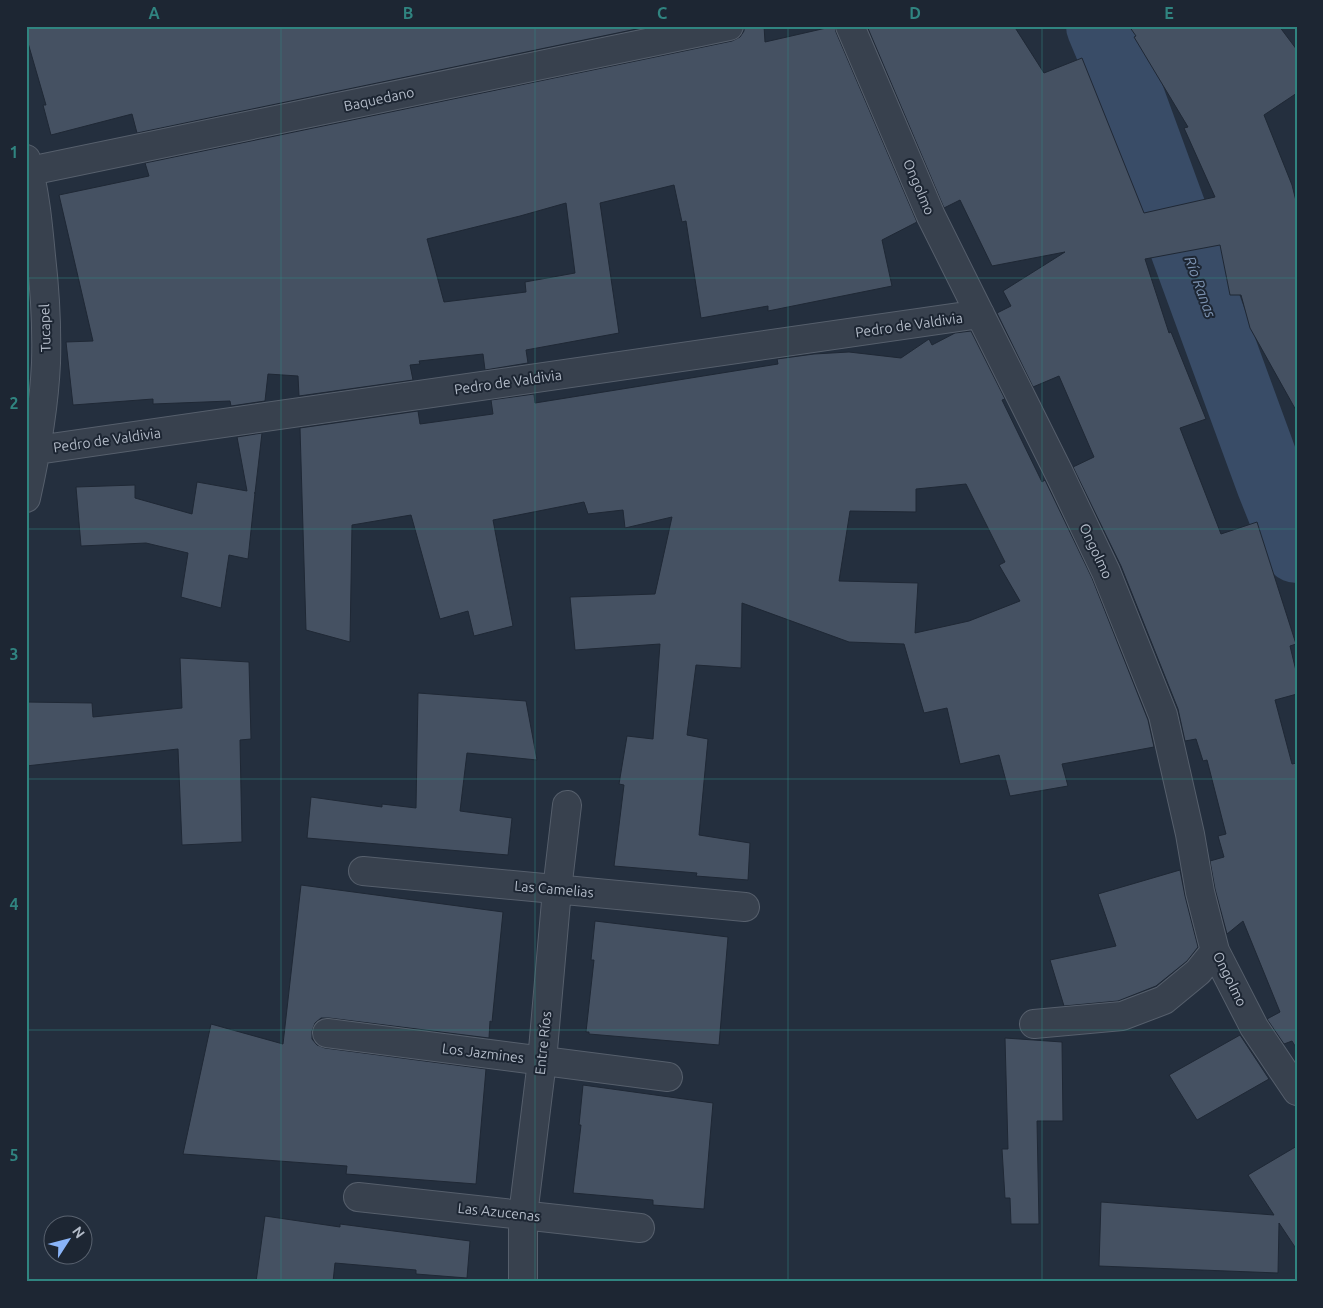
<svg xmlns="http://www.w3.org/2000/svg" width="1323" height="1308" font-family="Ubuntu,sans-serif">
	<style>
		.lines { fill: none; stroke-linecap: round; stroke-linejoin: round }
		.river { stroke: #394c67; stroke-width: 70 }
		.building { fill: #455162; stroke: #1f2835; fill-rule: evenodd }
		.minor-casing { stroke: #565f6c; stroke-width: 30 }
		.minor { stroke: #38414e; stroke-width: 28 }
		.grid { fill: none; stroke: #308480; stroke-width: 1; stroke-opacity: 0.55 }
		.labels { text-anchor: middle; stroke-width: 4; stroke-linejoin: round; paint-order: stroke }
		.street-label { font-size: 14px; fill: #b4bcc9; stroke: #1d2633 }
		.water-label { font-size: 15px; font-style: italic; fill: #7c92b1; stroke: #1d2633 }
		.neatline { fill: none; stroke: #308480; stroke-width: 2 }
		.grid-label { font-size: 16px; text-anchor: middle; font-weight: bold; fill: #308480 }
	</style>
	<rect width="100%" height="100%" fill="#242f3e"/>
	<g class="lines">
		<!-- river -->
		<path class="river" d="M1101,26L1122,76L1271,483L1297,548"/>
	</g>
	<!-- building -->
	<path class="building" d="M26,26H651L137,133L132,114L51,135L43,105H46L26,36Z
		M744,26H764L765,42L835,26L836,32L917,222L882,240L892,286L768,311V306L701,318L686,221L682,222L674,185L600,203L619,333L526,350L528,363L485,370L483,354L419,361L420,364L410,365L413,380L299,396L298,376L268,374L265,401L231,406L230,401L153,404V399L73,405L66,342L93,341L59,195L149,176L145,163L732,41L740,37L744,31ZM566,203L575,273L525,282L526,292L444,302L427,239L520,216Z
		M867,26H1014L1044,73L1082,58L1144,213L1215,197L1184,128L1188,127L1134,37L1136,36L1129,26H1279L1297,50V93L1264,115L1292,185L1297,205V412L1250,328L1241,295H1230L1220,245L1145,259L1169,333L1171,332L1206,419L1180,428L1221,534L1257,522L1296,644L1290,646L1297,675V694L1275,700L1292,764L1297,763V1049L1292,1041L1284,1044L1267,1019L1280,1012L1243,921L1227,934L1215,889L1210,861L1224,857L1218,836L1226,834L1207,760L1203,761L1196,739L1185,741L1178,709L1121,566L1073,467L1094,457L1059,376L1033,387L997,313L1011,306L1003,291L1065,252L992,266L960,200L944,208Z
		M971,331L1005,399L1002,400L1042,482L1045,480L1092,578L1148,720L1154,747L1062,764L1068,786L1010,796L999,755L960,764L947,708L924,713L904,644L849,642L742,603L741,668L696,665L687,735L708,739L699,835L750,843L748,880L696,876L697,873L614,866L624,785L619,784L627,736L653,739L660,644L575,650L570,597L655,594L672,517L625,528L623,510L588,514L584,502L493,520L513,626L474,636L468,611L440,619L411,515L352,525L350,642L306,630L300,428L418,411L420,424L493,414L491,400L534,394L535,403L778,364L777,359L814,354L849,352L901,358L929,339L932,345L955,333ZM966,484L1005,562L999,565L1020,601L969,621L915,633L918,583L839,581L850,511L916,512V489Z
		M262,433L255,493H254H255L248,559L229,555L221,608L181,597L188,553L146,543L81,546L76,487L135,485V498L192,514L197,482L247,491L237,437Z
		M180,658L249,662L251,739L240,740L242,842L182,845L178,749L26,766V702L92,703L93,717L182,708Z
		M418,693L526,701L537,760L467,753L460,811L512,818L508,855L307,838L311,797L382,807V804L416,808Z
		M1180,870L1185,896L1198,947L1187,961L1156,986L1118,1001L1064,1006L1050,960L1116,946L1098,894Z
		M301,885L503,912L492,1022L490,1021L489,1038L329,1018H321L315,1023L312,1031V1039L317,1045L325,1048L486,1069L476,1184L346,1174L347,1166L183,1154L211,1024L283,1044Z
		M595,921L728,937L719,1045L589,1034V1032H586L594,960H591Z
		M1240,1035L1269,1079L1197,1120L1169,1075Z
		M1005,1038L1062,1042L1063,1121H1037L1039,1224H1011L1010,1198H1005L1002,1149H1008Z
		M583,1085L713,1103L704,1209L653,1205V1200L573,1193L581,1125H579Z
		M1297,1146V1250L1279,1223L1278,1273L1099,1266L1101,1202L1274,1215L1248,1175Z
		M265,1216L340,1227V1224L470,1241L467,1278L416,1274V1270L335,1263L333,1282H256Z"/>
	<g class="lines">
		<!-- minor casing -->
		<g class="minor-casing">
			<path id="minor" d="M850,26L931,216L1059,473L1106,572L1163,715L1190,834L1200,892L1215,951L1254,1027L1297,1091
				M26,159C35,191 38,224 41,256C45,291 47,328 46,363C44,408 36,453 26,498
				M30,171L729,26
				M37,450L980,314
				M363,871L745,907
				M1034,1024L1122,1016L1164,1000L1198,972L1215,951
				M327,1033L668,1077
				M358,1197L640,1228
				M523,1282V1215L542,1061L557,890L567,805"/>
		</g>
		<!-- minor -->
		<use href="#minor" class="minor"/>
	</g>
	<!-- grid -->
	<path class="grid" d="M281,26V1282M535,26V1282M788,26V1282M1042,26V1282M26,278H1297M26,529H1297M26,779H1297M26,1030H1297"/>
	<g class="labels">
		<!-- street labels -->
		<g class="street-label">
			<text transform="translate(379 99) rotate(-12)" y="5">Baquedano</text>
			<text transform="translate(919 187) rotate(67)" y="5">Ongolmo</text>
			<text transform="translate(909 325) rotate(-8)" y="5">Pedro de Valdivia</text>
			<text transform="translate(45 328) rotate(-92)" y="5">Tucapel</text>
			<text transform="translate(508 382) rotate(-8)" y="5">Pedro de Valdivia</text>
			<text transform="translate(107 440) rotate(-8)" y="5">Pedro de Valdivia</text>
			<text transform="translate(1096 551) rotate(65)" y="5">Ongolmo</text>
			<text transform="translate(554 889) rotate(5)" y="5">Las Camelias</text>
			<text transform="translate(1230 979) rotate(64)" y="5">Ongolmo</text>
			<text transform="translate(543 1043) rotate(-84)" y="5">Entre Ríos</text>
			<text transform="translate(483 1053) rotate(7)" y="5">Los Jazmines</text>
			<text transform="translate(499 1212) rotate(6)" y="5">Las Azucenas</text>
		</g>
		<!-- water labels -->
		<g class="water-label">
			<text transform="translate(1200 287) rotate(70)" y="5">Río Ranas</text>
		</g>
	</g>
	<!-- border -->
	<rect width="1323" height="1308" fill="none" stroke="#1d2633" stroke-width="55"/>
	<!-- north arrow -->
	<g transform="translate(68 1240) rotate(54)"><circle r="24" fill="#1d2633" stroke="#59626f"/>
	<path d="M0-4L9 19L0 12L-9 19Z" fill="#8ab4f8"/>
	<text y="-8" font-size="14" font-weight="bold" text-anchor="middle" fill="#b4bcc9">N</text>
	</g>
	<rect x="28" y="28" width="1268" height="1252" class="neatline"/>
	<g class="grid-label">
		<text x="154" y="19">A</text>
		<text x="408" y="19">B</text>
		<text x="662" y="19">C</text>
		<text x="915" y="19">D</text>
		<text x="1169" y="19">E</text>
		<text x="14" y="158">1</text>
		<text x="14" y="409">2</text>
		<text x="14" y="660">3</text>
		<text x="14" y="910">4</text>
		<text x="14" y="1161">5</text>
	</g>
</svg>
